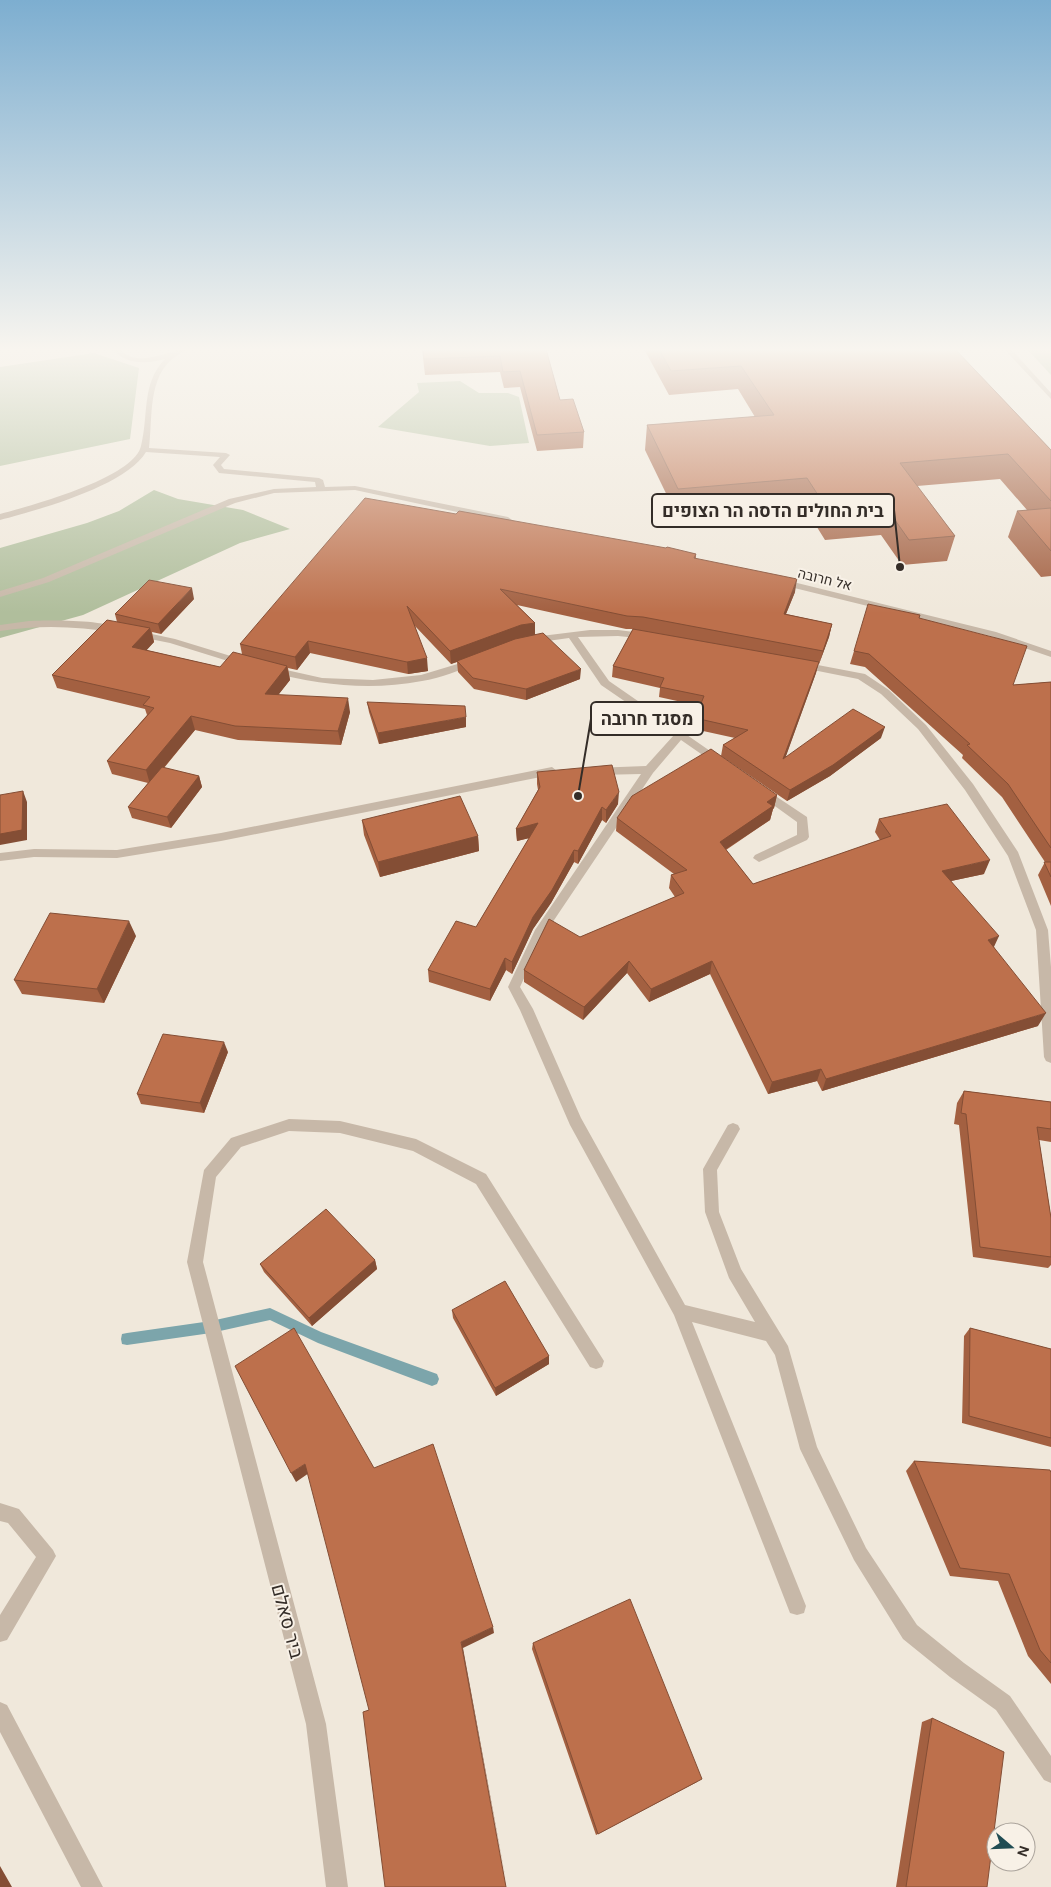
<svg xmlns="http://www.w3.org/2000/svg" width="1051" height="1887" font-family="'DM Sans',Heebo,sans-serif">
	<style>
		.green { fill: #b0be9c }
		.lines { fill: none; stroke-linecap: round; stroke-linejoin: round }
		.stream { fill: #7ca5ab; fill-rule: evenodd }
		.minor { fill: #c7b8a8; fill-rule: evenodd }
		.wall { fill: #a36041 }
		.shaded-wall { fill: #844e35 }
		.building { fill: #bd704c; stroke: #844e35 }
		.labels { text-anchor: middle; stroke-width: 4; stroke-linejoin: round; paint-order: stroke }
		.far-street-label { font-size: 14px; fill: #342d28; stroke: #f8f1e7 }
		.near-street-label { font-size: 19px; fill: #342d28; stroke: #f8f1e7 }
		.leader { fill: none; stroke: #342d28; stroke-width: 2 }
		.callout-dot { fill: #342d28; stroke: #f8f1e7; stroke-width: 2 }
		.callout { fill: #f8f1e7; stroke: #342d28; stroke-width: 2 }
		.callout-label { font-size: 18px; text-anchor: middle; font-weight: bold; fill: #342d28 }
	</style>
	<rect width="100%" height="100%" fill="#f0e8db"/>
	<!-- green -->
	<path class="green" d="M1027,349H1051V375Z
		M94,353L139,368L130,439L0,466V367Z
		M460,381L479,393H508L519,397L529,443L490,446L378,427L419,392L417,383Z
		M154,490L178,499L243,510L290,529L240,543L83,615L0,638V548L87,523L119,511Z"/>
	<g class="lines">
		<!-- stream -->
		<path class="stream" d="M270,1308L321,1332L437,1374L439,1379L437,1384L432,1386L318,1343L270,1320L211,1333L127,1345L122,1344L121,1339L122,1334L127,1333L211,1321Z"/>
		<!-- minor -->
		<path class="minor" d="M113,349H120C138,370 168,349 189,349C185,352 180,353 176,356C147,376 153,418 149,448L226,453L230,455L221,465L224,469L319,478L323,480L325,487L355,486L508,517L512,520L508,523L355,490L274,493L235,503L49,582L0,597V591L43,578L229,499L274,489L316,487L315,482L219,473L213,465L220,457L146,452C126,486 38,510 0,520V514C30,506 134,478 141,446C149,414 141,384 165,359C147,364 125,365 113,349Z
			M1004,349H1011L1051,393V399Z
			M781,579L996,632L1051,651V657L990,636L778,584V580Z
			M29,621C48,620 107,619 121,630L116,633C77,626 39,625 0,631V625Z
			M590,630H618L650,634L652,636L647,639L618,636L578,637L609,681L726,762L725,765H717L681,740L653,773L544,935L520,987L533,1009L581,1118L685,1305L755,1322L729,1278L705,1212L703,1169L728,1125L733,1123L738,1125L740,1129L717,1170L719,1212L741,1269L788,1346L817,1447L866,1548L917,1625L964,1663L1010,1696L1051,1756V1783L1044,1780L996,1710L950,1677L903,1639L854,1560L800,1449L775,1355L766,1341L692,1322L806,1606L804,1613L797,1615L790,1613L674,1315L570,1125L520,1010L508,987L535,930L641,774L597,775L592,771L593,768L646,766L674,735L601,685L569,638L533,643L528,640L533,637Z
			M138,631L175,639L247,661L249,663L244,666L170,643L135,636V632Z
			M474,659L479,662L477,664C459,670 441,678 422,681C369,691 321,685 269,672L268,670L273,667L322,678L373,680L421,675Z
			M802,662L865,674L889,690L926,725L973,784L1018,852L1048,930L1051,967V1063L1046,1061L1044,1057L1036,930L1008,856L965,790L918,729L881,694L858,679L798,667L797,665Z
			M552,767L557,771L556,774L221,841L117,858L34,857L0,861V853L34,849L117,850L221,833Z
			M762,787L807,817L809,837L807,840L759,862L753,858L755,855L797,835V822L758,794L756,791L758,788Z
			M289,1119L340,1121L416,1139L486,1174L604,1361L602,1367L596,1369L590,1367L476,1184L413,1151L340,1133L289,1131L241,1147L216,1177L203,1262L326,1724L348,1887H326L306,1724L187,1262L204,1170L231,1138Z
			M0,1503L19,1509L53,1550L56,1556L7,1640L0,1642V1615L36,1557L8,1523L0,1521Z
			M0,1702L7,1705L103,1887H81L0,1732Z"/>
	</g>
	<!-- wall -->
	<path class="wall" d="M422,349H546L560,400L584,432L583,448L537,451L520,387L504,388L500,372L425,375Z
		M644,349H955L1051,450V576L1041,577L1008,537L1017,511L1027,510L1000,479L917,486L955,536L947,561L902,565L881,535L825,540L802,503L676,514L645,450L647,425L755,417L738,389L669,395Z
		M456,514L696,554V559L795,592L786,614L832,624L829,637L819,664L818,663L816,673L785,758L881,738L830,776L787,801L721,756L723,745L735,738L694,729L695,718L700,706L659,697L660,688L612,677L613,666L633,629H626L517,605L535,623V634L580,679L526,700L474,689L458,672L457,662L451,664L415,626L428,671L408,674L310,653L297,670L288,668L290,680L278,695L350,712L341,745L238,740L195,730L164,768L199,776L202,787L171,828L132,818L128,807L148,783L112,774L107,761L147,715L145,709L57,688L52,675L117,622L115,614L194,599L161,634L152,632L154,642L146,650L220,667L242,654L240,644Z
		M919,618L1013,685L1051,682V906L1038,875L1045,862L1002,797L962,758L963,755L865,667L850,664L854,651Z
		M367,702L466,727L379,744L369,712Z
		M537,772L618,804L606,823L602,820L578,864L574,862L551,903L533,929L512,974L506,970L490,1001L429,982L428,970L476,927L529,838L517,841L516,829L538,790L537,784Z
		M777,795L774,808L773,809L770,820L726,850L753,884L880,840L875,832L879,819L984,874L951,881L994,947L1038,1026L822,1091L817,1081L768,1094L710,974L649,1002L627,973L583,1020L524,982V970L580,937L675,897L669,888L671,875L674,874L616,831L617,818Z
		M362,820L478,836L479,851L380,877L364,835Z
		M136,936L104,1003L22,994L14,980Z
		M228,1052L204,1113L141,1104L137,1094Z
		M964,1091L1051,1102V1142L1039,1140L1051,1218V1265L1048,1268L973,1257L959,1125L954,1124L957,1103Z
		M375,1260L377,1269L312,1326L264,1272L260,1264Z
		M452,1310L549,1356V1364L496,1396L453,1318Z
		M970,1328L1051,1349V1447L962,1423L964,1336Z
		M914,1461L1051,1473V1684L1028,1656L998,1581L950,1576L906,1471Z
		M533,1643L697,1782L596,1835L532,1649Z
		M932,1718L987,1887H896L922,1722Z"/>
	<!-- shaded-wall -->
	<path class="shaded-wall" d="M797,579L795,592L781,626L784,614Z
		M192,588L194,599L161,634L158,624Z
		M535,623V636L521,638L451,664L450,651L521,625Z
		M832,624L829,637L819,664L823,651Z
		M150,628L154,642L137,661L132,647Z
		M308,641L310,653L297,670L295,657Z
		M427,658L428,671L408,674L407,662Z
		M819,662L816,673L781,770L783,759Z
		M287,666L290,680L268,708L265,694Z
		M581,669L580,679L526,700V689Z
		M348,698L350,712L341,745L338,731Z
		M191,716L195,730L150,784L146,770Z
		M466,717V727L379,744L378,733Z
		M885,727L881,738L830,776L787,801L790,790Z
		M199,776L202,787L171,828L167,817Z
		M23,791L27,802V840L0,845V834Z
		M619,792L618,804L606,823V810Z
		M777,795L774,808L773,809L770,820L717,855L720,842L767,802Z
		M602,807V820L578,864V851Z
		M538,823V836L517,841L516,829Z
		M478,836L479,851L380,877L378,862Z
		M574,850V862L551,903L533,929L512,974V962L533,917Z
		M990,860L984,874L937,884L942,871Z
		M129,921L136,936L104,1003L97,989Z
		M999,936L993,949L988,940Z
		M505,958L506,970L490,1001V989Z
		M629,961L627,973L583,1020L584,1007Z
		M712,961L710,974L649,1002L651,989Z
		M1046,1013L1038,1026L822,1091L826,1079Z
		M224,1042L228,1052L204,1113L200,1103Z
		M821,1069L817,1081L768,1094L772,1082Z
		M375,1260L377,1269L312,1326L309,1318Z
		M549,1356V1364L496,1396L495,1388Z
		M305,1464L309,1473L296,1482L291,1473Z
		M493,1627L494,1633L463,1648L507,1887L461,1642Z
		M0,1866L12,1887H0Z"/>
	<!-- building -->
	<path class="building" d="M423,349H546L560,400L573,399L584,432L537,435L520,371L503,372L500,356L424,359Z
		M659,349H955L1051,450V501L1008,454L900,463L955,536L909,540L888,510L831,515L807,478L678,489L647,425L774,415L741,366L671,371Z
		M365,498L456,514L459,511L666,548L667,547L696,554L694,558L797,579L784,614L832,624L823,651L643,617L627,616L500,589L535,623L521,625L450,651L407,606L427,658L407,662L308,641L295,657L240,644Z
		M1051,508V551L1017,511Z
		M149,580L192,588L158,624L115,614Z
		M868,604L920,615L919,618L1027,646L1013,685L1051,682V848L1008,784L967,745L970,744L869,654L854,651Z
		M107,620L150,628L132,647L220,667L233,652L287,666L265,694L348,698L338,731L235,726L191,716L146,770L107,761L154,708L143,705L150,697L52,675Z
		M633,629L819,662L783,759L853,709L885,727L833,765L790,790L723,745L748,730L695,718L704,696L660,687L664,678L613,666Z
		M543,633L581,669L526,689L473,678L457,661L515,639Z
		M367,702L465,706L466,717L378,733Z
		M711,749L777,795L767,802L773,806L720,842L753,884L891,836L879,819L947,804L990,860L942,871L999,936L988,940L1046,1013L826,1079L821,1069L772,1082L712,961L651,989L629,961L584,1007L524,970L549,919L580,937L684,893L671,875L687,870L617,818L632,796Z
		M612,765L619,792L606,810L602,807L578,851L574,850L552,890L533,917L512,962L505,958L490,989L428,970L456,921L476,927L538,823L516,829L540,787L537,772Z
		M162,767L199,776L167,817L128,807Z
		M23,791L22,830L0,834V795Z
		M460,796L478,836L378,862L362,820Z
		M1044,862H1051V877Z
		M50,913L129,921L97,989L14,980Z
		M163,1034L224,1042L200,1103L137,1094Z
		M964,1091L1051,1102V1129L1037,1127L1051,1218V1257L980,1247L966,1114L961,1113Z
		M326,1209L375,1260L309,1318L260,1264Z
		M505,1281L549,1356L495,1388L452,1310Z
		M294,1328L374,1468L433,1444L493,1627L461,1642L506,1887H385L363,1712L369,1710L305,1464L291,1473L235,1366Z
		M970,1328L1051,1349V1438L969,1416Z
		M914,1461L1050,1470L1051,1473V1663L1040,1650L1009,1574L960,1568Z
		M630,1599L702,1779L598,1834L533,1643Z
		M932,1718L1004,1752L987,1887H906Z"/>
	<!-- sky -->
	<linearGradient id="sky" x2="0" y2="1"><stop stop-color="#7daed0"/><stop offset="0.57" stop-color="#f8f5ef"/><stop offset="1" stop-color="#f8f5ef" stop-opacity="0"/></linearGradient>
	<rect width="1051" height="613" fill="url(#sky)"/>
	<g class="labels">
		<!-- far-street labels -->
		<g class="far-street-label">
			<text transform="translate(825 579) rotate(14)" y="5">אל חרובה</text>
		</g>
		<!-- near-street labels -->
		<g class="near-street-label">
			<text transform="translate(288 1621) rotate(75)" y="7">ביר סאלם</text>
		</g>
	</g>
	<!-- callouts -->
	<path class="leader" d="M900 567L894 510M578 796L591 719"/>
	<g class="callout-dot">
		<circle cx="900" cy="567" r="5"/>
		<circle cx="578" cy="796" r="5"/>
	</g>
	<g class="callout">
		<rect x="652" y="494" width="242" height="33" rx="5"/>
		<rect x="591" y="702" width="112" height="33" rx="5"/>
	</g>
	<g class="callout-label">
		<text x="773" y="517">בית החולים הדסה הר הצופים</text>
		<text x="647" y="725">מסגד חרובה</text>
	</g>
	<!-- north arrow -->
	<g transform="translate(1011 1847) rotate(109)"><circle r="24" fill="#f8f1e7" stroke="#aaa39b"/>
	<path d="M0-4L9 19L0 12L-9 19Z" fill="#204c53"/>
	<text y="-8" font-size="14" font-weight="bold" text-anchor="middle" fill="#342d28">N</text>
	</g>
</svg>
